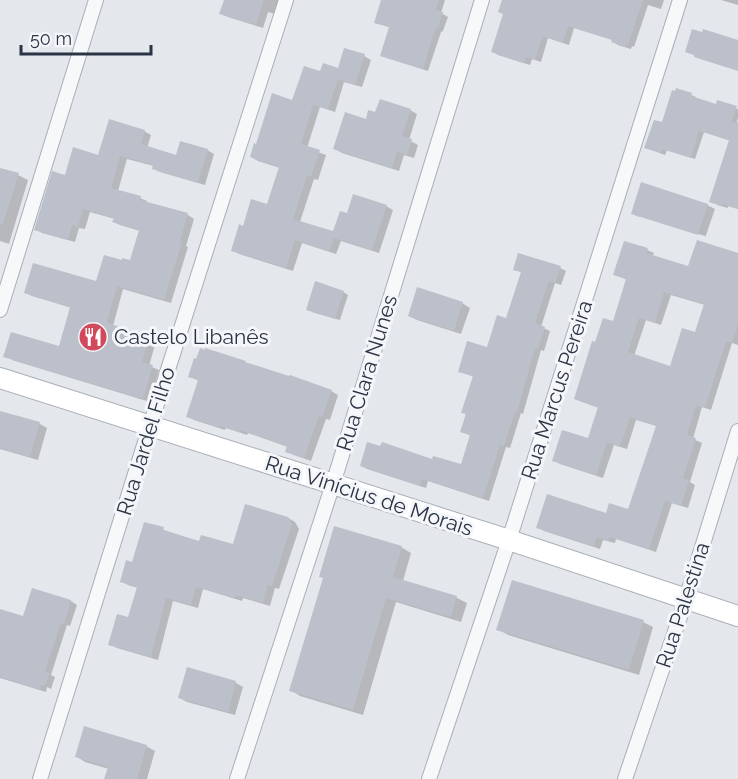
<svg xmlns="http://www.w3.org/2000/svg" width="738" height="779" font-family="Raleway,sans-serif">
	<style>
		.shadow { fill: #0003; fill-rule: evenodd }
		.building { fill: #bbc0ca; fill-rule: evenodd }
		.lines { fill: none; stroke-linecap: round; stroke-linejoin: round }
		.street-casing { stroke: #a9aeb7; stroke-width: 16 }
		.secondary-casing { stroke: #a9aeb7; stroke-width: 22 }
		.street { stroke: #f7f8fa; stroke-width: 14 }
		.secondary { stroke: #fff; stroke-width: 20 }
		.labels { text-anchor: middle; stroke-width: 6; stroke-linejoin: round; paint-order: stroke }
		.poi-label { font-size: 21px; fill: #2b3445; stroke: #f4f6f9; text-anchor: start }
		.street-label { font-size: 21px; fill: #2b3445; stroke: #f4f6f9 }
	</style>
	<rect width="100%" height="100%" fill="#e4e7ec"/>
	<!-- shadow -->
	<path class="shadow" d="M225,0H280L275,14L268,12L263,28L228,17L221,13Z
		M383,0H445L441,13L448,17L443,31L441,32L428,71L387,58L382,55L391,28L376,22Z
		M504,0H664L661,9L648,5L634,47L632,46L631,49L618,45L613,42V40L574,28L569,45L548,38L541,62L532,59L530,65L498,55L492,51L505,14Z
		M721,0H738V5Z
		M364,56L371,60L362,87L344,82L335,112L320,107L307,148L326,155L318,180L314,179L300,222L334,233L348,215L386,206L393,210L379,253L341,241L336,254L302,243L293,271L239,254L233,250L268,206L280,168L258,161L251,157L293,102L321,73L339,70Z
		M691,95L696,97L695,99L717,106L738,109V118L730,143L738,145V209L728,206V208L717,205L731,141L704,132L695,159L667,150L665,155L646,148L663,124Z
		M410,110L417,114L409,140L418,145L414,158L404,155L399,171L342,153L335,149L367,121L376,114Z
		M144,131L151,135L147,148L177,157L207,150L214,154L205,185L160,172L153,168L154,166L127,159L118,191L140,198L147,201L146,203L188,215L194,219L186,246L188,247L171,303L123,289L113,326L149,337L156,341L149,366L159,370L150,402L12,360L60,348L72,308L32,296L26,293L97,283L131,262L140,231L120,225L114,222L115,219L90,212L85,229L79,228L75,242L42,233L36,229L66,177Z
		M0,169L18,175L28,180L9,244L0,241Z
		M707,205L715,209L705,238V236L639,215V217L633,214Z
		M647,250L654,253L652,257L689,268L738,254V345L732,343L711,410L702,407L693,439L702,443L690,482L695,485L688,508L672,503L656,552L616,539L615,543L603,540L600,549L544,531L538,527L629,510L657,426L636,420L627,449L614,445L603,478L560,464L554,460L589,440L599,408L582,402L575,399L596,344L614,323L627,280L615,274ZM671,295L705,305L696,334L671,367L634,356L646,320L661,325Z
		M560,268L566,271L561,285L555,283L541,327L550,331L544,351L541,350L523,414L521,413L510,448L506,447L489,501L428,481L426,488L367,469L362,466L433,461L462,466L471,436L462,431L474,377L459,371L488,349L507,320L522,273L515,269Z
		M343,292L348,295L340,320L312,312Z
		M462,303L470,308L461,334L417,320L409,316Z
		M189,376L331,391L338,395L330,420L326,419L311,461L294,455L287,451L288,447L248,433L247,435L226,428L225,430L194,420L187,416L199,381Z
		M0,412L40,424L47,428L38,460L0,449Z
		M288,518L295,522L299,529L279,589L275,588L270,606L243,598L242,601L203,589L198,608L173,601L158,660L117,648L110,644L129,619L138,588L128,585L122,581L133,563L145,523L200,543L234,546Z
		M401,547L411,553L403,581L457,598L467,603L461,622L396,602L363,715L300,696L291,690Z
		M33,590L71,601L77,605L70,626L67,625L51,675L55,677L51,689L47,687L46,692L0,678V610L24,618Z
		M643,622L653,627L639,675L508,635L498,629Z
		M188,669L236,683L243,687L235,715L187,702L180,698Z
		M146,746L155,751L147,779H106L109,769L85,762L76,756Z"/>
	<!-- building -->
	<path class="building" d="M224,0H264L256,25L219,14Z
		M381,0H439L436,10L443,12L438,28L435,29L423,69L380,56L389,27L374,23Z
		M502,0H643L628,45L626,44L625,47L611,42L612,40L568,26L563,43L543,36L535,60L526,57L524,63L491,52L503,14L498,12Z
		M692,29L702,32L703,29L738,40V71L694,57V55L685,52Z
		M344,48L365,54L355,85L338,79L328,109L313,105L301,144L320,150L311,177L307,176L293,219L333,231L340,211L347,213L353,194L387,205L372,250L334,238L329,251L295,240L286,268L231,251L239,224L243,226L251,199L267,204L279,167L250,157L254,143L256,144L272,93L292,100L304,66L320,71L323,63L338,68Z
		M676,88L692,93L691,96L716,104L717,100L737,106L731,123L738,122V209L722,204L721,206L709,202L729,140L699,131L691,158L662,149L661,153L644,148L654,120L662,122L672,90L675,91Z
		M380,99L411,109L402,136L412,139L407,155L397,152L392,168L333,149L345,112L366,119L368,110L375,112Z
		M109,119L145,130L141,144L176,155L180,141L208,149L198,183L152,169L153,165L120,156L111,188L141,196L140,200L188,213L180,241L182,242L164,300L117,286L107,323L150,336L142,362L153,365L143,399L3,357L11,332L59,346L70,307L24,293L33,263L96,281L104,255L122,260V258L130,260L139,230L112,222L114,218L83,209L78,227L72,225L68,240L34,230L52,171L65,175L73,147L98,155Z
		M0,168L19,173L3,224H0Z
		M641,182L708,204L698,235L631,214Z
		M697,240L738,253V324L732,343L726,341L705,408L696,405L687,435L696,438L683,478L689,480L681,506L665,501L649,549L610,537L608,541L597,537L594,546L536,528L547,494L606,513L609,503L628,509L656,426L630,417L620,447L607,442L596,475L552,461L562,430L588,438L598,407L574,399L592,341L595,342L603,318L613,321L626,279L613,275L624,241L648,248L646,253L688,266ZM664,292L704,304L695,332L682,328L670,366L628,352L639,318L655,323Z
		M518,253L561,266L555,283L549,281L535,323L545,327L538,349L535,348L517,412L515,411L504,446L500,445L483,498L422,479L420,486L360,466L367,442L380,446L382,442L432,459L433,456L461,464L470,435L460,432L466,414L461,413L473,376L458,372L467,341L487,347L497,315L506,318L521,272L513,270Z
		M315,281L344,291L335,319L306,310Z
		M417,287L463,302L454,331L408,316Z
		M200,348L205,350V348L246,361L245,362L289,376L290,375L332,390L322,417L319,416L304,458L285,452L287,446L241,430L240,432L219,426L218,427L186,417L198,380L188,377L194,358L196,359Z
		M0,411L40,422L30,457L0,448Z
		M245,504L288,517L292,524L272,586L268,585L263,603L236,595L235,598L196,587L191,605L166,598L151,657L108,645L117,614L128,617L137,587L120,582L126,560L132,562L144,522L164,527L163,530L199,541L201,535L233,544Z
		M334,526L402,546L393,577L457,596L451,617L386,598L353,710L289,691L323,578L319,577Z
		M512,580L644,620L629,670L496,630Z
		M32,588L71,600L64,624L61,623L45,671L50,673L45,686L41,685L40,690L0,677V609L23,616Z
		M187,667L236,681L228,712L178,698Z
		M84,726L147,745L137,779H104L108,767L75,757Z"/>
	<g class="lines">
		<!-- street casing -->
		<g class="street-casing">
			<path id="street" d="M0,310L96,0
				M40,779L150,426L286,0
				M237,779L333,484L482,0
				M429,779L509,540L680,0
				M625,779L686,599L738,431"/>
		</g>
		<!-- secondary casing -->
		<g class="secondary-casing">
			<path id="secondary" d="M0,378L509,540L738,616"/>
		</g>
		<!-- street -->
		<use href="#street" class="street"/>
		<!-- secondary -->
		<use href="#secondary" class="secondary"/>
	</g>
	<!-- icons -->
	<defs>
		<g id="restaurant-disc" transform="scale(1.5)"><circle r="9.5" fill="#d1495b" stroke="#f4f6f9"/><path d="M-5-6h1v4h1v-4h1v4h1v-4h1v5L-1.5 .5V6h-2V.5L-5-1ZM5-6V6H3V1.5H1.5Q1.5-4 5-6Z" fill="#fff"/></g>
	</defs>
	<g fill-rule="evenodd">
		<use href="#restaurant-disc" x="93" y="337"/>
	</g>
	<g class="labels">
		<!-- poi labels -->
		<g class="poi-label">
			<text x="114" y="344">Castelo Libanês</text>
		</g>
		<!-- street labels -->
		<g class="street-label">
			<text transform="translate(367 373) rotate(-73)" y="7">Rua Clara Nunes</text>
			<text transform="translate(557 390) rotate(-72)" y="7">Rua Marcus Pereira</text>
			<text transform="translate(146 441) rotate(-73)" y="7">Rua Jardel Filho</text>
			<text transform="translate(369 496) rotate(18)" y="7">Rua Vinícius de Morais</text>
			<text transform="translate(683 605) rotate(-72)" y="7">Rua Palestina</text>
		</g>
	</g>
	<!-- scale -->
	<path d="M21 45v9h130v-9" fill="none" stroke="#2b3445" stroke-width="3"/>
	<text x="30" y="45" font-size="18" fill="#2b3445" stroke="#f4f6f9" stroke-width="4.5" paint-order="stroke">50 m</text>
</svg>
